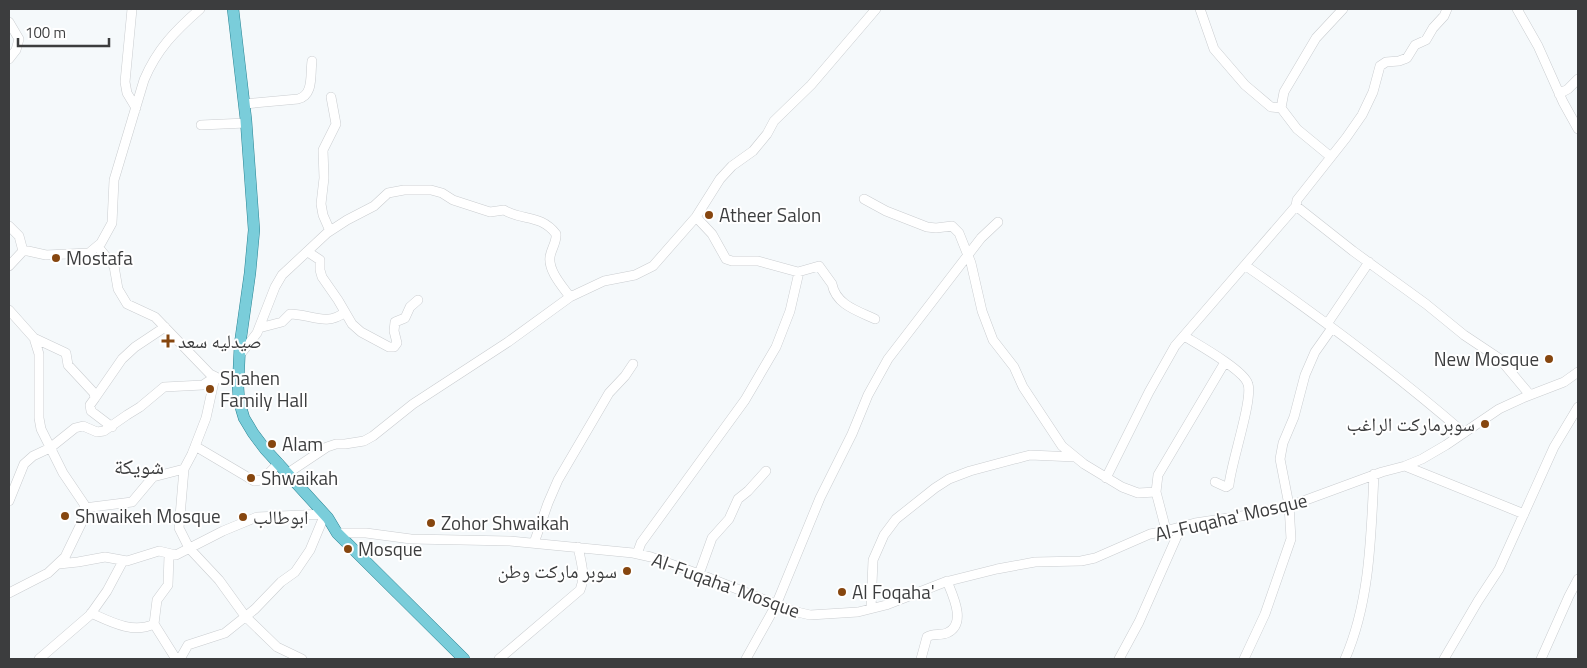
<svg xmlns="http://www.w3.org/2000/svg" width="1587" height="668" font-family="'Titillium Web','Noto Naskh Arabic',sans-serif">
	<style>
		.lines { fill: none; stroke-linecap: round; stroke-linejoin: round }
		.minor-casing { stroke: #cacdd0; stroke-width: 10 }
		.major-casing { stroke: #2a8493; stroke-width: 12 }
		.minor { stroke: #fff; stroke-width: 9 }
		.major { stroke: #7acdda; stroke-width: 11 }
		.poi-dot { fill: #86460f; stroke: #fff; stroke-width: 2 }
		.labels { text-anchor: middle; stroke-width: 4; stroke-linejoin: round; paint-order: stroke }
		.poi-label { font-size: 19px; fill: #3c3d3e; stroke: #fff; text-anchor: start }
		.street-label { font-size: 19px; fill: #3c3d3e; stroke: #fff }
		.quarter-label { font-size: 21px; fill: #3c3d3e; stroke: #fff }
	</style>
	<rect width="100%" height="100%" fill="#f5f9fb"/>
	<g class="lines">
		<!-- minor casing -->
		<g class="minor-casing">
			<path id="minor" d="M132,9L125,82L127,93L136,108
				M1200,9L1214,49L1245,85L1271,107L1281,108
				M1447,9L1444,16L1433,28L1426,40L1415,45L1407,58L1399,61L1386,62L1380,66L1373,92L1362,115L1346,138L1297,200L1296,206L1353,251L1426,304L1464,335L1500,359L1530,395
				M1517,9L1538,46L1563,102L1578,129
				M9,22L19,39L16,50L9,59
				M1559,94L1568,89L1578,79
				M244,104L298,99C314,95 310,75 312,61
				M201,125L246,123
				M1331,157L1297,129L1281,108L1284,92L1316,38L1343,9
				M864,199L886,211L927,227L936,228L952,226L959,233L971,263L982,311L993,340L1014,367L1023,387L1062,446L1084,464L1122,487L1138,493L1156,492
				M696,217L712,234L726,259L732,261H758L798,272L819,266L832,284C836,305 858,311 875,319
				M9,226L19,236L23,251
				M330,231L323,215L321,204L324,178L323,150L336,124L331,97
				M98,247L114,266L118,289L127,304L155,317L210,374L224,381H238
				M308,252L320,260V270L322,277L338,300L352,324L361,332L389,347H394L397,343L394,331L395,322L405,318L410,307L418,300
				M9,266L23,251H28L46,255L89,253L101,243L112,223L114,180L144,80C157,49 175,31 200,9
				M1246,266C1321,318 1395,373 1464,433
				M9,310L34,338L39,354V418L41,429L63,473L84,504V515L81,524L65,557L48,573L9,593
				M1327,324L1369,262
				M259,328L282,322L290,314C310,314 327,327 345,312
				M1184,336C1197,344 1244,370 1248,384C1253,400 1231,463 1229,485L1226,487L1215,482
				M34,338L66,353L68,365L94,393L95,398L90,405L91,411L112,427
				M239,356L257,333L275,287L282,275L327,233L347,220L374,206L388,193L404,190H431L442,193L453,200L490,212L504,210C522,221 541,214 556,234C557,242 551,249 550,257C548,271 563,287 570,297
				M215,377L206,418L192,454L184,469L179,528L189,548L219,580L245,616L277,647L302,659
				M95,398L122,359L135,347L165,327
				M195,446L254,481L262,480L279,463
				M1405,466L1524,514
				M288,473L327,447L336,444H345L364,441L373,436L413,404L508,342L570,297L604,281L635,275L653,266L696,217L720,179L732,166L753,151L767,134L774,121L811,85L876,9
				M1106,478L1149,392L1175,346L1296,206
				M9,501L24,464L33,456L50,448L75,428L83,426L97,432L104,431L127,415L140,407L164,387L203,385L215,377
				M84,508L132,502L153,477L184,469
				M1166,530L1156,492L1158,475L1225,362
				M337,533H366L411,539L510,541L633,553L651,557L699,574L793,611L810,615L858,612L886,605L945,582L997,569L1035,562L1081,561L1095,558L1150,534L1161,532L1195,523L1248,515L1295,504L1382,472L1405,466L1422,459L1446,445L1499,409L1525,397L1564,382L1578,372
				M534,543L548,503L558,480L609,393L625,376L633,364
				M637,554L641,543L745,400L776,347L790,311L799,272
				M59,564L78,562L105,557L127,561L159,551L176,555L223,531L257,517L325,514L310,550L295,572L281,582L255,609L225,633L188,645L180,659
				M699,574L712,538L729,519L738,499L748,491L766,471
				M871,608L873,560L884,535L896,519L935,488L949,479L970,471L1030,455L1075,457
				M91,613C111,622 133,634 154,624L157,600L168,585L169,555
				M154,624L176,659
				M39,659L90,615L107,591L123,561
				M499,659L580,590C586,576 581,562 578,547
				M746,659L776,605L820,498L852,434L868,395L888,359L981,238L998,222
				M921,659L927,637C933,633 940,636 947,633C967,624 953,596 947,581
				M1119,659L1139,622L1181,527
				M1244,659L1265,614L1291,539L1289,505L1280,459L1283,443L1294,417L1305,375L1315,352L1332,328
				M1345,659C1370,602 1371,536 1374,474
				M1444,659L1478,601L1499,569L1554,447L1578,407
				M1541,659L1569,596L1578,579"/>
		</g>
		<!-- major casing -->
		<g class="major-casing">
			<path id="major" d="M233,9L246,120L254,230L250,273L240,344L238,386L239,401L244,418L253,433L265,449L328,518L337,533L464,659"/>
		</g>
		<!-- minor -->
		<use href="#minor" class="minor"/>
		<!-- major -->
		<use href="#major" class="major"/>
	</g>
	<!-- markers -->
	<g class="poi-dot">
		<circle cx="709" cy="215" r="5"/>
		<circle cx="56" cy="258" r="5"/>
		<path d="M165.5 333.5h5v5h5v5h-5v5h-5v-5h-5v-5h5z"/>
		<circle cx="1549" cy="359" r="5"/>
		<circle cx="210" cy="389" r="5"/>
		<circle cx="1485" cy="424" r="5"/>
		<circle cx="272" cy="444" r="5"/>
		<circle cx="251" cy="478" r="5"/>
		<circle cx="65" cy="516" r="5"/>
		<circle cx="243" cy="517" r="5"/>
		<circle cx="431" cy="523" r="5"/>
		<circle cx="348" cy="549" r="5"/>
		<circle cx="627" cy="571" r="5"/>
		<circle cx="842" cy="592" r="5"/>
	</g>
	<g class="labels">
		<!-- poi labels -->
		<g class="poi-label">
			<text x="719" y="222">Atheer Salon</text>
			<text x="66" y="265">Mostafa</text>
			<text x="178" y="348">صيدليه سعد</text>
			<text x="1539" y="366" text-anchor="end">New Mosque</text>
			<text x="220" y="385">Shahen<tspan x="220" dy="22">Family Hall</tspan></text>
			<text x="1475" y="431" text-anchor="end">سوبرماركت الراغب</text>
			<text x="282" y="451">Alam</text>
			<text x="261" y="485">Shwaikah</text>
			<text x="75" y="523">Shwaikeh Mosque</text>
			<text x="253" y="524">ابوطالب</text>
			<text x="441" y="530">Zohor Shwaikah</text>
			<text x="358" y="556">Mosque</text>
			<text x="617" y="578" text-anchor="end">سوبر ماركت وطن</text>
			<text x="852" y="599">Al Foqaha'</text>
		</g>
		<!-- street labels -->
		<g class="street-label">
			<text transform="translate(1231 517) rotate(-13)" y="7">Al-Fuqaha' Mosque</text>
			<text transform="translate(726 585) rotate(20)" y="7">Al-Fuqaha' Mosque</text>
		</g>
		<!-- quarter labels -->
		<g class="quarter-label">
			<text x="139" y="474">شويكة</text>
		</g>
	</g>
	<!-- border -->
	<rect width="1587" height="668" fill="none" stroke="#3c3d3e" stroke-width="20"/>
	<!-- scale -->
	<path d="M18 38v8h91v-8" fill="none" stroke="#3c3d3e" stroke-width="2.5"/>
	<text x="25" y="38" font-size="15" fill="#3c3d3e" stroke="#ffffff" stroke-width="4" paint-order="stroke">100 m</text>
</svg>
